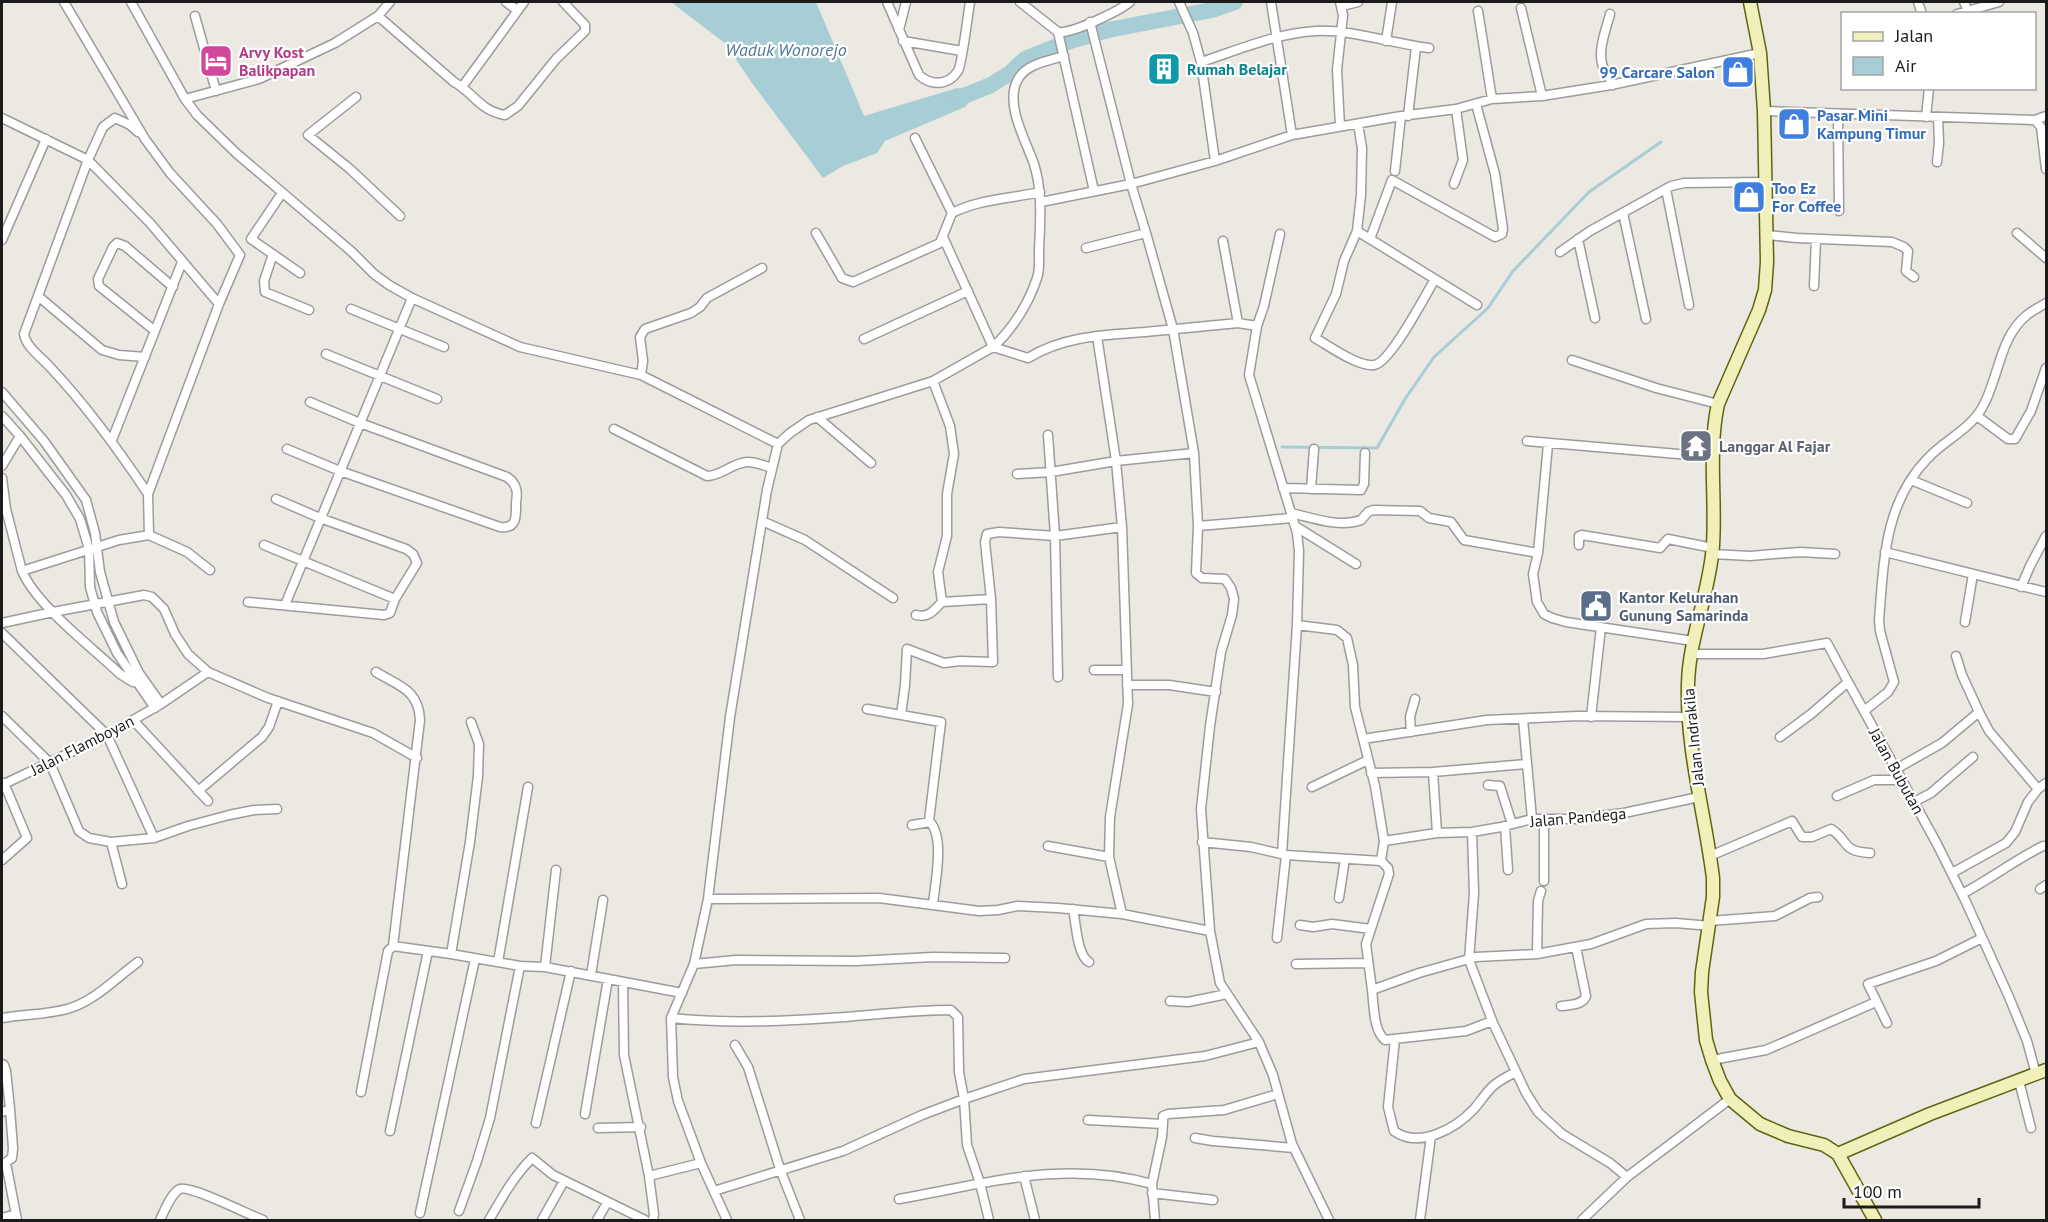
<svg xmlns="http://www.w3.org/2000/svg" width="2048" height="1222" font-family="'PT Sans',sans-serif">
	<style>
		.water { fill: #a7cdd5 }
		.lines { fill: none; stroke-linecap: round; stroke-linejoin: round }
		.stream { stroke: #a7cdd5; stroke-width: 3 }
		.river { stroke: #a7cdd5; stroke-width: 16 }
		.street-casing { stroke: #9c9c9c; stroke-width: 11 }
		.secondary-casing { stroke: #606411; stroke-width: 15 }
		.street { stroke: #fff; stroke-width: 8 }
		.secondary { stroke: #f1f0bb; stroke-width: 12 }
		.labels { text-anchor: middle; stroke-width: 4.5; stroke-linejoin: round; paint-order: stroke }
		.hotel-label { font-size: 16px; font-weight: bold; fill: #b23c85; stroke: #fff; text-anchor: start }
		.culture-label { font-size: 16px; font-weight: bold; fill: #0d838f; stroke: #fff; text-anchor: start }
		.shop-label { font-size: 16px; font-weight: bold; fill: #366cbe; stroke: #fff; text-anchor: start }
		.worship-label { font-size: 16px; font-weight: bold; fill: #5b616d; stroke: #fff; text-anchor: start }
		.service-label { font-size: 16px; font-weight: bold; fill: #4e5e75; stroke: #fff; text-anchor: start }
		.street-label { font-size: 16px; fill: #1b1b1b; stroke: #fff }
		.water-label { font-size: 18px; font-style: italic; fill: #517998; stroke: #fff }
	</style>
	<rect width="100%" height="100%" fill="#ece8e2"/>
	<!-- water -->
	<path class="water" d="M671,2H816L864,116L957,88L980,90L965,107L885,141L877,153L843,166L823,178L749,79L726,44Z"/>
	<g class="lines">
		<!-- stream -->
		<path class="stream" d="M1282,447L1377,448L1405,399L1434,357L1488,308L1513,271L1589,192L1661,142"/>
		<!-- river -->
		<path class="river" d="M959,98L991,85L1010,73L1025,59L1070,41L1108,30L1212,10L1235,2"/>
		<!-- street casing -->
		<g class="street-casing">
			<path id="street" d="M64,2L145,139L170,173L217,224L240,255L219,304L148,494L149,535L187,552L210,570
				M131,2L185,99L197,115L236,153L352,252L374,274L389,285L412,298L520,347L641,375L778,444
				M506,2L517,10
				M887,2L919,75C931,86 948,86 958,71C962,65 968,13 970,2
				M1020,2L1058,32C1072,34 1119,11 1130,2
				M1179,2L1193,33L1201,62L1215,161
				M1271,2L1292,135
				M1918,2L1922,14
				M1964,2L1968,11
				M1342,6L1358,2
				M1521,8L1542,96
				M1478,11L1492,99
				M1610,14C1606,30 1597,51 1603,67C1606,73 1610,79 1613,85
				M1957,14L1999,2
				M195,16L216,91
				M378,16L390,2
				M1090,22L1131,184L1146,233L1173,329L1194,453L1198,526L1196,573L1202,578L1225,579L1231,588L1234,599L1232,615L1221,652L1210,726L1201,809L1210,931L1220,983L1259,1042L1273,1075L1292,1144L1329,1220
				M899,30L906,2
				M1058,32L1094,191
				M903,41L962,51
				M1386,41L1392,2
				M1201,62C1238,50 1277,33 1316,31C1350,29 1394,44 1429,48
				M462,87L524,2
				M356,97L308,135L350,169L400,216
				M185,99L259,79L335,43L378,16L454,82C474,93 480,111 505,115L518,106L556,59L585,31V25L563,2
				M1764,111L2035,120L2046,116
				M1838,115L1839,211
				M1408,116L1416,47
				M1926,117L1929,88
				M2,118L88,160L150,223L219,304
				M2035,120L2041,127L2046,169
				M1358,124L1362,148L1361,195L1357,231L1344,261L1336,294L1315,338C1329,346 1358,367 1374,365C1390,364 1426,294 1435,279
				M1340,126L1337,70L1343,15L1340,2
				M138,132L130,125L115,118L103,127L88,160L24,334C26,347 41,357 49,366C87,406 118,449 148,494
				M915,138L952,213
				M1937,162L1939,143L1938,117
				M1395,171L1401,116
				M1454,184L1463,160L1456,109
				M1666,189L1689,305
				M282,193L251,239L300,273
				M1041,202L1131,184L1215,161L1292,135L1401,116L1456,109L1492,99L1542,96L1611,85L1760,53
				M1623,213L1646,319
				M1357,231L1477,305
				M816,233L842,278L853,282L940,243L952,213C980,199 1009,199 1040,192
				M2017,233L2046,258
				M1280,234L1264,306L1257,326L1249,375L1291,513L1297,533L1299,551L1297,625L1282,854
				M1767,235L1797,238L1892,242L1904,247L1908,251L1906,271L1914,277
				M943,237L993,347L1028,358C1064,336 1104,335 1145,332C1176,329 1207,326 1238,323L1257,326
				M1370,239L1392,180L1495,237L1502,234L1503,229L1495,174L1476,104
				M1578,239L1595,318
				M2,240L46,139
				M1223,241L1238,323
				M1086,248L1146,233
				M1560,252L1590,231L1671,186L1684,183L1765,182
				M273,254L264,281L265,292L309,310
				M1814,286L1816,239
				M38,296L102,350L119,355L145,357
				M351,309L444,347
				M155,331L99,286L98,279L113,247L117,243L125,246L173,287
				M1097,336L1116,461L1122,527L1128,704L1110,817L1109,857L1122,914L1210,931
				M864,339L968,291
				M326,354L437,399
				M1572,360L1656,388L1718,404
				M641,375L643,361L640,337L645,329L691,313L700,307L707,298L762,268
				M2,392L44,441L86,500L95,533L100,572L114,622L139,673L161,704
				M2,416L20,436L66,495L80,519L89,549L90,587L97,612L117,653L155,708
				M1977,416L2008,439H2015L2031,411L2046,368
				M817,417L871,463
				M614,429L707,476C722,476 733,462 748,462C756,462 765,466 772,468
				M1048,435L1055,536L1058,677
				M112,440L182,262
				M1527,441L1713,457
				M1548,444L1538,553L1533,574L1537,602L1544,614L1552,618L1566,622L1693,641
				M287,449L340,471L500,527C517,529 516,517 516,504C516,499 518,493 516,489C515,483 511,480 507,477L360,423L310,402
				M2,466L20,436
				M1017,474L1051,472L1116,461L1194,453
				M2,478L6,509L22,571
				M1911,480L1967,503
				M1283,488L1361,490L1364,484L1365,453
				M1311,489L1314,449
				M1291,513C1313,518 1339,528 1361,520L1368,512L1373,510L1420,511L1429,518L1451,522L1464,540L1538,553
				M762,521L805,540L893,598
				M1198,526L1292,518
				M1295,526L1356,564
				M264,545L395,599L417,563L413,554L406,549L320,518L276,499
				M1579,545V536L1582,535L1660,548L1668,539L1713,548
				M1885,552L2046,592
				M1712,554L1750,556L1800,552L1835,554
				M2021,587L2030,566L2046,536
				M248,602L384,615L390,613L395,599
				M942,602L991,599
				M285,605L412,298
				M916,615C929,618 933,611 942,602L938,572L947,536V494L954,454L950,426L933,381
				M1965,622L1973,574
				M2,623L53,612L144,595L152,597L164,609L175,634L188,654L208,672L268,698L373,733L417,758
				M2,633L107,735L154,838
				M1691,654H1763L1827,643L1848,682
				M1956,656L1962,675L1979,712
				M1094,670H1126
				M133,682L120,674C92,647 37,606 22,571L119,540L149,535
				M1127,685H1169L1216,692
				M867,709L941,722L929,821
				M901,715L905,685L907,649L944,663L960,661L993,662L991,599L985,542L987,534L999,532L1055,536L1122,527
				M2,716L50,763L79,831L89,838L111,842L122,884
				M1591,717L1601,627
				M1523,719L1532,819
				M133,720L208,801
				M1411,732L1410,717L1415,699
				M1780,737L1811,714L1848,682L1864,711
				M1363,739L1487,720L1578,716L1689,717
				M1896,769L1942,743L1979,712L1989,731L2038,789
				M1433,772L1437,833
				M1371,773L1433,772L1527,764
				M2,785L107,735L161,704L208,672
				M1488,785L1500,786L1512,824
				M1312,787L1368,760
				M198,791L262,737L269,727L278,701
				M1837,796L1874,780H1902
				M1914,802L1931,793L1973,757
				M1544,818V881
				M912,825L930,822C945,838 935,883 933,904
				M1505,826L1508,870
				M1472,832L1474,893L1469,960L1493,1023L1526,1093L1538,1112L1562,1134L1610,1163L1627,1177
				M1384,841L1437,833L1472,832L1501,827L1532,819H1577L1624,813L1699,797
				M111,842L154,838L188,826L229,815L254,810L277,809
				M1202,842L1251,847L1286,855L1381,861L1384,841L1375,786L1355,707L1353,665L1347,638L1337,630L1297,625
				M1048,846L1109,857
				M1710,856L1792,821L1802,837H1812L1831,829C1850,841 1840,851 1870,853
				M2,860L27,838L4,783
				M1952,873L2006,843L2015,832L2028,802L2038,789L2046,783
				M2040,889L2046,885
				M1962,894C1990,879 2015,860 2043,846
				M1339,898L1345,859
				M708,899L879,898L979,911L998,910L1018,906L1058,908L1122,914
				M1073,909C1076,923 1077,955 1089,962
				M1710,921L1775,916L1810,898L1818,897
				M1300,925L1313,927L1332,924L1371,929
				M1277,938L1286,855
				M393,946L451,954L520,966L545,967L682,993
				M451,954L470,842L478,776L479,744L471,722
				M1537,954L1538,901L1541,891
				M1005,958L933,957L856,961L736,960L694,964L708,899L730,717L767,490L778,444L790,433L809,420L933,381L993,347C1012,330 1029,303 1037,278C1040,270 1039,260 1039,251C1040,222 1043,193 1034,164C1026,141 1005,105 1017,81C1025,64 1047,61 1064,56
				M498,962L528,787
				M694,964L671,1018L673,1077L678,1101L701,1163L727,1220
				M1296,964L1368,963
				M545,967L556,870
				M591,975L603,900
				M623,982L624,1055L649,1176L654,1214L653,1220
				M1372,990L1366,944L1389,874L1388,868L1381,861
				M1170,1001L1188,1002L1227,994
				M1561,1006C1570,1005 1583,1005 1586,996L1576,947
				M2,1018C24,1014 45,1015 67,1009C94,1002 117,977 138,962
				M671,1018C729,1024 789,1021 846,1017C881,1014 916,1010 951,1010L958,1017L959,1072L964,1099L967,1145L980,1183L989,1220
				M1492,1021L1466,1031L1385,1040C1373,1030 1374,1005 1372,990L1419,973L1476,957L1537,954L1591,944L1646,924L1676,923L1710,926
				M1887,1023L1868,984L1936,961L1982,938
				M1395,1039L1388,1107L1394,1131C1419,1149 1455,1129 1474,1109C1480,1102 1485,1094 1492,1087C1498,1081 1508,1076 1516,1072
				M735,1045L748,1067L780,1169L800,1220
				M1712,1060L1766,1050L1876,1002
				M2,1064L4,1065L6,1071L10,1109
				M2036,1074L2027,1041L2009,997L1966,902L1937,844L1864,711L1888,692L1894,682L1880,631L1879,620C1884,561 1884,503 1928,458C1945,440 1969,430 1982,408C1999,379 1999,337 2027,315C2033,310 2040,307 2046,303
				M2019,1081L2031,1128
				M361,1092L388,951L393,946L420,720C419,690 399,686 376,672
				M2,1112L10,1109L13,1148L12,1158L2,1165
				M585,1114L608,979
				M1088,1120L1163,1124L1162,1137L1152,1184
				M536,1123L571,971
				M1163,1124V1116L1168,1114L1224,1110L1278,1094
				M598,1128L641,1127
				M390,1131L428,951
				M1195,1138L1213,1141L1294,1148
				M6,1163L17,1220
				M649,1176L701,1163
				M1024,1176L1035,1220
				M714,1191L843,1151L922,1115L964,1099L1024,1079L1205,1056L1259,1042
				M1152,1193L1213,1200
				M899,1199C985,1184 1064,1159 1152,1184L1155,1220
				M459,1211L477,1161L490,1118L520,966
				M420,1213L475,959
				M2,1218L16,1214
				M160,1220C164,1212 171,1193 180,1189C191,1185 249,1215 263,1220
				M489,1220C502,1198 513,1177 532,1158L553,1175L645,1220
				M542,1220L564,1181
				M597,1220L607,1203
				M1420,1220L1431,1136
				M1582,1220L1627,1177L1730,1099"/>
		</g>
		<!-- secondary casing -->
		<g class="secondary-casing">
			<path id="secondary" d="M1750,2L1760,53L1764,111L1767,262L1765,290L1759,310L1718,404C1708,450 1716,498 1713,545C1710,592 1689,637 1688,684C1686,749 1705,814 1713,878V897L1702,972L1701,992L1706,1040L1712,1060L1720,1081L1730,1099L1760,1124L1788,1136L1824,1145L1838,1154L1875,1220
				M1838,1154L1930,1114L2046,1070"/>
		</g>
		<!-- street -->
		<use href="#street" class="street"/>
		<!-- secondary -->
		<use href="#secondary" class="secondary"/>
	</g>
	<!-- icons -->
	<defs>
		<g id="hotel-square" transform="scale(1.725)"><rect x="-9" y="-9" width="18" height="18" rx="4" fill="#d1479c" stroke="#fff"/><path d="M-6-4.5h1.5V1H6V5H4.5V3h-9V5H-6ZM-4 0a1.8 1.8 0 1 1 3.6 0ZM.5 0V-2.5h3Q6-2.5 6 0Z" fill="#fff"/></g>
		<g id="building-square" transform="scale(1.725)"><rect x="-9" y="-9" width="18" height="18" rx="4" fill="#0f9aa8" stroke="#fff"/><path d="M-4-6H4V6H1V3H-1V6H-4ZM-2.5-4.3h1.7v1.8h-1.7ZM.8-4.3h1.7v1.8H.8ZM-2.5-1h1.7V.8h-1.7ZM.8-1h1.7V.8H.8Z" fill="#fff"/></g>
		<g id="shop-square" transform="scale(1.725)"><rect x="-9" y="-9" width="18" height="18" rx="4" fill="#3f7fe0" stroke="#fff"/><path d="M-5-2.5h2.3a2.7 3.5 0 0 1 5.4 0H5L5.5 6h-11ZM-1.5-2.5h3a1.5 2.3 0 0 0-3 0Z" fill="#fff"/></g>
		<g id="temple-square" transform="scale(1.725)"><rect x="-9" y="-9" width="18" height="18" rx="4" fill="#6b7280" stroke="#fff"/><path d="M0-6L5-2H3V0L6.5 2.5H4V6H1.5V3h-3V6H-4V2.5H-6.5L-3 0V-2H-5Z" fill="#fff"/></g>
		<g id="civic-square" transform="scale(1.725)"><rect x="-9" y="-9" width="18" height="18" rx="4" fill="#5c6f8a" stroke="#fff"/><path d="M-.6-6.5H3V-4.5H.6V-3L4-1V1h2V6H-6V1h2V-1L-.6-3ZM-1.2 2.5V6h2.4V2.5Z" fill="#fff"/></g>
	</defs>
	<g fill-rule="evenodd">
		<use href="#hotel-square" x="216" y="61"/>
		<use href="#building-square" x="1164" y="69"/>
		<use href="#shop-square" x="1738" y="72"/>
		<use href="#shop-square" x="1794" y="124"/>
		<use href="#shop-square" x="1749" y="197"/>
		<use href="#temple-square" x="1696" y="446"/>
		<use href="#civic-square" x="1596" y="606"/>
	</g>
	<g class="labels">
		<!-- hotel labels -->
		<g class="hotel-label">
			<text x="239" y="58">Arvy Kost<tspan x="239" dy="18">Balikpapan</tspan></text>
		</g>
		<!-- culture labels -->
		<g class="culture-label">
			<text x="1187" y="75">Rumah Belajar</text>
		</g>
		<!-- shop labels -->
		<g class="shop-label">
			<text x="1715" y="78" text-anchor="end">99 Carcare Salon</text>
			<text x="1817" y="121">Pasar Mini<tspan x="1817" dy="18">Kampung Timur</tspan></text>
			<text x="1772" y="194">Too Ez<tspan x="1772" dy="18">For Coffee</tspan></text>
		</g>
		<!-- worship labels -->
		<g class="worship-label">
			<text x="1719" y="452">Langgar Al Fajar</text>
		</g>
		<!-- service labels -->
		<g class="service-label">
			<text x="1619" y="603">Kantor Kelurahan<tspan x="1619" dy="18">Gunung Samarinda</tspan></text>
		</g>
		<!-- street labels -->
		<g class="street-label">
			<text transform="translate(1693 737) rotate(-96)" y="6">Jalan Indrakila</text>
			<text transform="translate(82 745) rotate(-27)" y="6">Jalan Flamboyan</text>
			<text transform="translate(1897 771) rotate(61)" y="6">Jalan Bubutan</text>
			<text transform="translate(1578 817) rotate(-5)" y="6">Jalan Pandega</text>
		</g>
		<!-- water labels -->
		<g class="water-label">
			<text x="786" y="56">Waduk Wonorejo</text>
		</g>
	</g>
	<!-- border -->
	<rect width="2048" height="1222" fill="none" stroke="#1b1b1b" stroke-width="6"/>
	<!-- legend -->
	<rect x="1841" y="12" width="195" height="78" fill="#ffffff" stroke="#a4a4a4" stroke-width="1.5"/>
	<rect x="1853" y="32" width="30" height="9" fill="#f1f0bb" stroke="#a4a4a4" stroke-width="1.5"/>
	<text x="1895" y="42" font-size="18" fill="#1b1b1b">Jalan</text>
	<rect x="1853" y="57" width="30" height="18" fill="#a7cdd5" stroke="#a4a4a4" stroke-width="1.5"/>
	<text x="1895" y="72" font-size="18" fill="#1b1b1b">Air</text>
	<!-- scale -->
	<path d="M1844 1198v9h135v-9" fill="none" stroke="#1b1b1b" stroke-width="3"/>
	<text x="1853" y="1198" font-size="18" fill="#1b1b1b" stroke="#ffffff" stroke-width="4.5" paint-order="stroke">100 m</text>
</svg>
